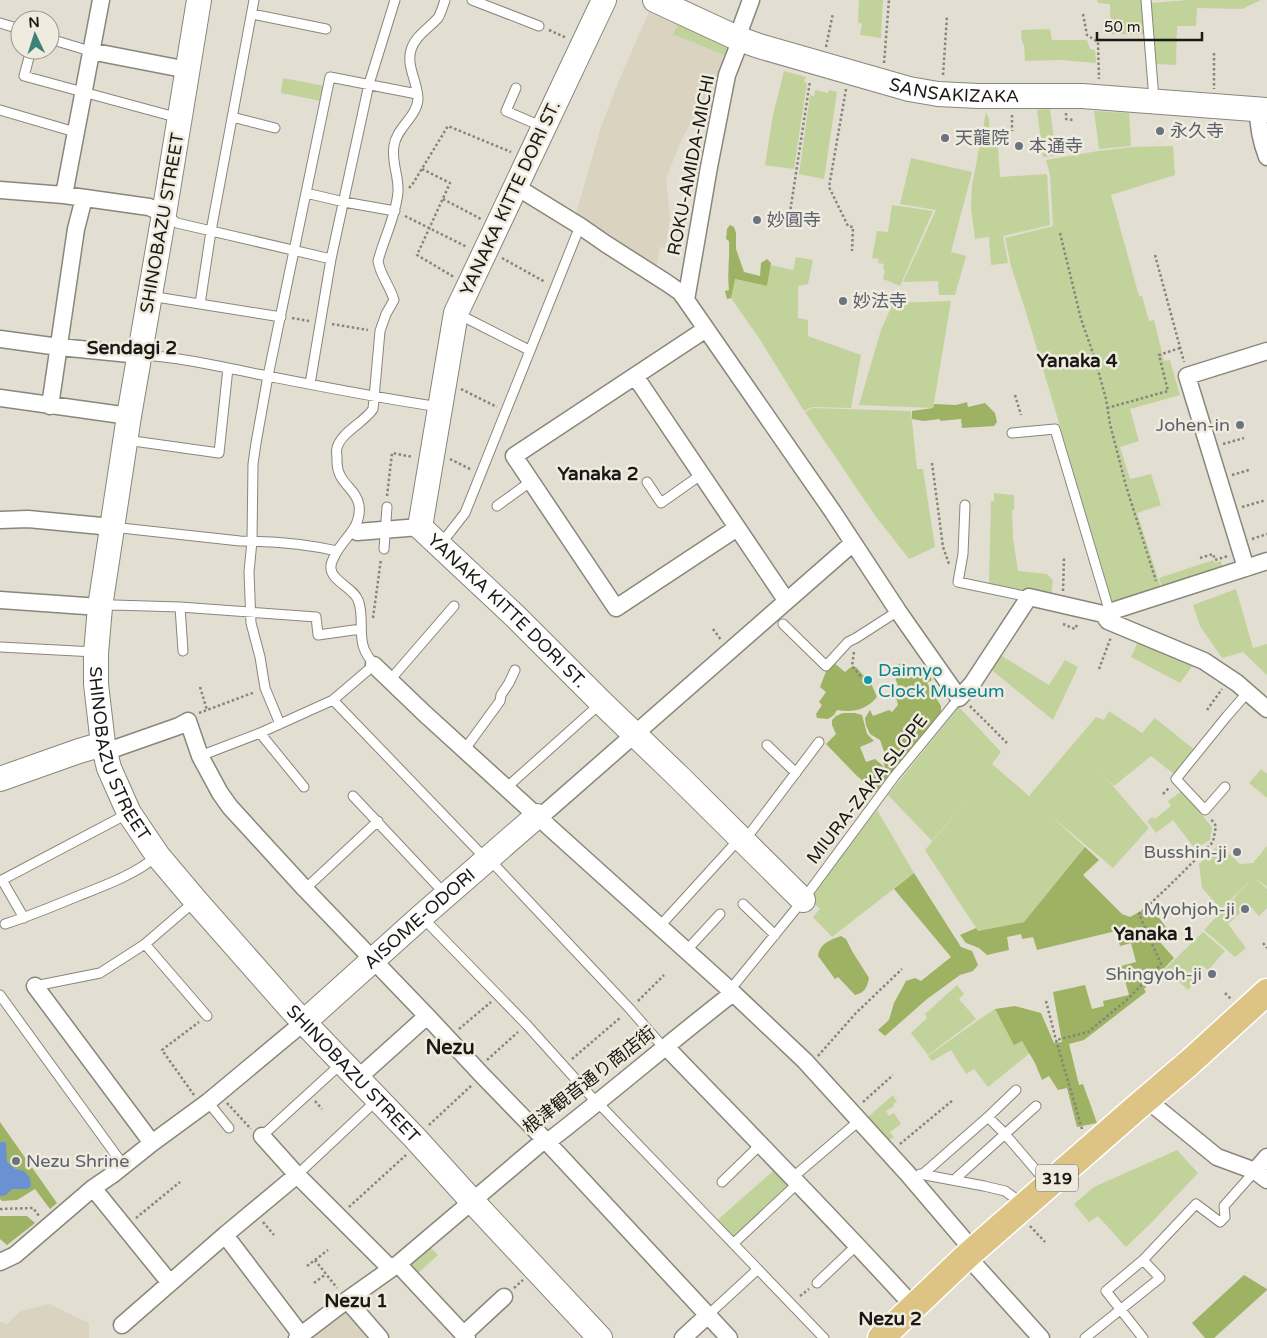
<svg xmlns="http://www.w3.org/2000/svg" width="1267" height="1338" font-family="'Varela Round','Noto Sans JP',sans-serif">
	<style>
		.built { fill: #d9d3c0 }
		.green { fill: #c2d29b }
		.forest { fill: #9db262 }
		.water { fill: #6a91d3 }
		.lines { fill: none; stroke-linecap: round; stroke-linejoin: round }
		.lane-casing { stroke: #89867a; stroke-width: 11 }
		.street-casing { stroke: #89867a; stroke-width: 19 }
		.secondary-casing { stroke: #89867a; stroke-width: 26 }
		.primary-casing { stroke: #fff; stroke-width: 29 }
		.path { stroke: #87847b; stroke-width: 2.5; stroke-dasharray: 2.5 2.5; stroke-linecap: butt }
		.lane { stroke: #fff; stroke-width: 9 }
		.street { stroke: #fff; stroke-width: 16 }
		.secondary { stroke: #fff; stroke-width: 24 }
		.primary { stroke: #ddc485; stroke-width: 26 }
		.worship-dot { fill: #6b7280; stroke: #efebdf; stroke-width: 2 }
		.culture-dot { fill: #0f9aa8; stroke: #efebdf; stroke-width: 2 }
		.labels { text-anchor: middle; stroke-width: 5; stroke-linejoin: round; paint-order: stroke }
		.shield { fill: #efebdf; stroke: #5b5852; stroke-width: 1 }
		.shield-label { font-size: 16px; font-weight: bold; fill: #1b1915 }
		.street-label { font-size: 18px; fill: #1b1915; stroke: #efebdf }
		.worship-label { font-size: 18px; fill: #5b616d; stroke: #efebdf; text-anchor: start }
		.culture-label { font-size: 18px; fill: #0d838f; stroke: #efebdf; text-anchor: start }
		.neighbourhood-label { font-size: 19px; font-weight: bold; fill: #1b1915; stroke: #efebdf }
		.quarter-label { font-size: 20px; font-weight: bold; fill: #1b1915; stroke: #efebdf }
	</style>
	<rect width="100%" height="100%" fill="#e2ded2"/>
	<!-- built -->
	<path class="built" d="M649,12L678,25L674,34L729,57L683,137L666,178L670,219L665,248L660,247L656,269L575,217L601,127L620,78Z
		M49,1304L89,1323V1338H0V1322L7,1324L21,1311Z
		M343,1307L373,1338H304Z"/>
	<!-- green -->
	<path class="green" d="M859,0H883L881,38L860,35L862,24L858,22Z
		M1097,0H1141L1144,34H1111L1110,4L1098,3Z
		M1188,0H1261L1242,9L1197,8L1196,26H1177L1176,65L1156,64L1151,3Z
		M678,25L733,47L729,57L673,34Z
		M1050,29L1052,40H1087L1090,49L1095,50L1096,63L1061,60L1025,61L1024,45L1022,42L1021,30Z
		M784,71L806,77L804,82L807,83L794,169L765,165L773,115Z
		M283,78L324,86L321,101L281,93Z
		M815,90L828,93L829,90L837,92L824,179L799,174L810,95L814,96Z
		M1050,109L1055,146H1058L1059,155L1043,157L1037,110Z
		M1094,111L1129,113L1131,146L1099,149Z
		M986,112L989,119L990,134H997L1000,177L1047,174L1050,225L1003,236L1008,263L991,265L989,237L975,239L971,208L972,186Z
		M1173,146L1175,175L1111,195L1139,296H1142L1149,321L1154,320L1164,361L1170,360L1180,395L1130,409L1139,441L1120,447L1130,479L1151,474L1161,505L1137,513L1161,588L1113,604L1026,312L1011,266L1005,238L1053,226L1050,175L1046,160L1098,151L1133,147Z
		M911,158L972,172L951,252L966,256L955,295H939L938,281L903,282L936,210L900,204Z
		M892,205L933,211L900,286L883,279L885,270L883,269L884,264L878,263L879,259L872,258L877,231L888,232Z
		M796,257L813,260L808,284L798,286V318L808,320V336L861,355L851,408L813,407L804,411L761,341L731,298L734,279L767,286L770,265L793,270Z
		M951,301L933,408L859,405L881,330L893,303Z
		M813,408L911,411L917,469H923L935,547L909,559L874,514L805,412Z
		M994,493L1014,495V510H1012L1013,539L1018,571L1047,574L1053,580L1051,597L989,584L991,501H994Z
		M1213,560L1215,563L1221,561L1223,569L1163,590L1159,578Z
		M1236,589L1253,648L1267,644V675L1243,652L1222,658L1200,626L1193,605Z
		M1139,639L1196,661L1180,683L1131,657Z
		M997,653L1049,685L1065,660L1078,667L1053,720L988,667Z
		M959,707L1001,752L992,764L1029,796L1096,717L1104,720L1109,711L1142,733L1155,718L1196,751L1174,774L1151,756L1114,786L1097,770L1071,751L1097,770L1113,786L1149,828L1113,868L1049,814L1085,847L1024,922L978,931L925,850L976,790L932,841L888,795Z
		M1261,769L1267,774V798L1249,783Z
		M1182,791L1212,827L1210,840L1195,849L1173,820L1156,833L1147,821L1153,817L1155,819L1171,806L1168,801Z
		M877,810L914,873L832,937L813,917L820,909L809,898Z
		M1219,844L1240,864L1253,863L1267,846V887L1254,877L1267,889V908L1259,916L1249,905L1228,924L1246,948L1235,957L1204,930L1252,879L1221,909L1202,888L1199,864Z
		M1203,932L1225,951L1208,970L1203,966L1195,975L1198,979L1188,990L1165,969Z
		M957,985L964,994L959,999L976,1019L928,1055L911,1033L927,1018L925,1014Z
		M995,1009L1014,1044L1022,1041L1030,1053L988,1087L974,1069L966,1074L951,1050L932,1061L928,1056L977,1021Z
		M893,1095L897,1102L893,1104L894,1106L886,1111L889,1116L894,1113L901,1124L890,1132L894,1137L889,1140L868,1117Z
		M1177,1150L1198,1173L1152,1222L1126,1247L1098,1216L1089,1222L1074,1204L1094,1187Z
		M780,1165L798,1183L734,1243L714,1223Z
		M427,1244L438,1255L414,1277L404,1265Z"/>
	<!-- forest -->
	<path class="forest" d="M730,225L734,227L736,233V249L744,272L760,276L761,263L767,259L771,263L767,286L735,279L731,298L727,299L725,291L729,290C727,273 730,257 729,241L726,239L727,229Z
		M967,402L968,407L985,403L995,413L997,422L994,426L962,428L961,419L940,421V419L924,421L912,419V411L933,408L934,404L956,405Z
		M903,662L911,674L924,666L932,680L927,683L941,706V712L891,774L885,768L882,758L885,754L880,740L870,734L866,725L865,718L870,710L873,716L889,710L892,712L898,705L896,697L899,689L892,668Z
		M834,663L845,672L851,667H856L862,674L870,681L877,697C866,710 853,713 837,710L834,715L828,719L817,718L816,714L822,705L819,702L826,692L820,687L827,669Z
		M843,713H855L862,715L867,734L874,741L860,747L866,762L875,759L882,765L888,774L887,781L878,794L857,776L826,744L836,734L832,725V720L836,716Z
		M1085,847L1099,860L1083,875L1122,914L1130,917L1150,906L1169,931L1159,941L1174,958L1144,989L1146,992L1084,1040L1069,1044L1079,1085L1083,1084L1097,1123L1077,1127L1067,1088L1058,1090L1049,1076L1042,1080L1035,1063L1022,1041L1014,1045L995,1009L1015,1006L1041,1013L1054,1043L1062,1042L1053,992L1085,985L1092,1009L1104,1006L1103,1001L1129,995L1121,966L1136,962L1131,943L1120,946L1116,931L1037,950L1033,937L1022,939L1021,934L1007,937L1009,950L987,955L979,948L966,943L960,935L976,928L978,931L1024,922Z
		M914,873L961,947L972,951L978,965L973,971L960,975L927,999L885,1036L878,1030L889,1020L894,1003L906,981L915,978L921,981L951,957L894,889Z
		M841,936L846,939L852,951L869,978C867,987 865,993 855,995L838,977L835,979L818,956C820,943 830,940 841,936Z
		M0,1122L57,1203L50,1209L35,1189L17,1200L2,1201L0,1199Z
		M0,1216H27L35,1223L7,1245L0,1239Z
		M1244,1275L1267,1289V1290L1214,1338H1205L1192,1323Z"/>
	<!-- water -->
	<path class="water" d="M0,1142H5L6,1144L7,1162L15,1169L24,1171L30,1178L31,1186L28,1189H12L6,1195L0,1196Z"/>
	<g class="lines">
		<!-- lane casing -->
		<g class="lane-casing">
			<path id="lane" d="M472,0L539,26
				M1146,0L1154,99
				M252,14L326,29
				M0,23L20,29
				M50,39L90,51
				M31,50L24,76L179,118
				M516,88L506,111L543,127
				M0,110L75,132
				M232,117L275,128
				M306,193L344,202L395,211
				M166,215L177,223L331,259
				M150,296L281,317
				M200,304L211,231L254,0
				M458,314L529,350
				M140,355C179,357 218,366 257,374C318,386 378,398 440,407
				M310,384L331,259L369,84L395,0
				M1012,433L1055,429L1110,613
				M126,440L219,453L228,368
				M647,482L661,503L702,474
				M965,505L963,554L958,582L1029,597
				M497,506L530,482
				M112,527L240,541C271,541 307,544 337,551
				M440,545L465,513L580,226
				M384,549L387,507
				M100,607L114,605L180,607L316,617L318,635L361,629
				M180,607L183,651
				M783,624L826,666L848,642L856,638L898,611
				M0,647L95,652
				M390,680L454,606
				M333,700L485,858
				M280,724L265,688L260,657L251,623L249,572L252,541L253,464L256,443L268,376L330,77L417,94
				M260,733L304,787
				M767,745L796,773
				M465,749L500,701L501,695L509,683L515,670
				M200,756L260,733L333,700L374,665C370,659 364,652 363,645C359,631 364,614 358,600C354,588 329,580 331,566C331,562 334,558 335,555C344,537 362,528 359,505C356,487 336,484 337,459C337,455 336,451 337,448C341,432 365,422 373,409L380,331L386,314L394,300C390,286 380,275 378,261C384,238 396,216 398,192C399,176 391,161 394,146C396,128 417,117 418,99C418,83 406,66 411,50C415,36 429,28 438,18C441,13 443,6 445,0
				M1225,787L1205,810L1176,779L1227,716L1248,692
				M506,788L601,703
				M353,796L446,895
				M745,840L819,742
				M489,859L630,1009L664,1048
				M305,889L378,821
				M743,904L775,935
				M422,917L526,1024L597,1103L600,1105L824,1338
				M24,918L2,880L129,813
				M5,924C30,916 54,906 78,896C106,885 134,875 157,856
				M659,927L740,838
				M145,944L207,1016
				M686,951L720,914
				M35,986L100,973L145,944L195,901
				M730,990L803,900L894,777L959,698
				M0,995L124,1166
				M208,1102L229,1128
				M988,1117L1005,1134L1046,1182
				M262,1136L342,1063
				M920,1174L984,1186L1005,1191L1023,1204
				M923,1174L988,1117L1016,1090
				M297,1175L377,1100
				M792,1178L860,1120
				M954,1180L1036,1106
				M722,1182L760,1145
				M734,1243L798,1183
				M817,1283L857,1245
				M708,1315L758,1269
				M1085,1338L1160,1278L1143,1260
				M1143,1338L1106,1291L1143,1260L1196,1204L1220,1222L1225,1217L1224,1206L1255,1171"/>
		</g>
		<!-- street casing -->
		<g class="street-casing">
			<path id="street" d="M737,38L751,0
				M90,51L188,70
				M1258,110C1258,126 1261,141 1267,157
				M515,186L580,226L606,244L667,283L680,292L686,300L833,512L898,611L959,698L972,684L1029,597L1103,614L1267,561
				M0,190L64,195L149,207L164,214
				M64,195L101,0
				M686,300L709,167L727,75L741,39
				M706,329L514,456L616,608L737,528
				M0,339L59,347L140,355
				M635,376L786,600
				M0,398L129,416
				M50,406L76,229L84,198
				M0,520L28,519L112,527
				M357,532L420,527
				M1246,568L1187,376L1267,351
				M0,600L100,607
				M1103,614L1108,621L1204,661L1237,683L1267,709
				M374,665L424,713L537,816L730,990L805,1061L907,1173L965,1241L967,1256L1041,1338
				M105,752L179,726L188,721L200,756L220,793L230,807L305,889L427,1016L482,1075L547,1142L729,1338
				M539,818L853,543
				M35,986L152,1143
				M664,1048L669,1050C751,1135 834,1219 914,1307
				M358,1078L427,1016
				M1146,1099L1217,1157L1255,1171L1267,1180
				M262,1136L297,1175L391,1269
				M1255,1171L1267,1157
				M93,1188L170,1283
				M225,1235L301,1335
				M0,1262L15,1255L93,1188L112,1175L152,1143L208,1102L304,1022
				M398,1264L467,1338
				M347,1300L380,1338
				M122,1325L225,1235L297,1175
				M464,1334L504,1297
				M297,1338L347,1300L398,1264L542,1142L550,1140C612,1092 671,1041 733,993
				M683,1338L708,1315"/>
		</g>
		<!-- secondary casing -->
		<g class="secondary-casing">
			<g id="secondary">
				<path id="s1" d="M199,0L164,214L129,416L100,607L96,653V684L103,744L109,768L129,813L158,856L196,901L293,1011L415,1138L472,1201L600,1338"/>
				<path id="s2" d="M604,0L456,313L420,527L515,616L601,702L679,777L803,900"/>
				<path id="s3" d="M655,0L737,38L759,46L909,89L938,94L978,96H1082L1267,110"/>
				<path d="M0,779L79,751L103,744"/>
				<path id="s4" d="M304,1022L422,916L537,816"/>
			</g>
		</g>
		<!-- primary casing -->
		<g class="primary-casing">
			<path id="primary" d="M881,1338L967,1256L1135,1109L1189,1063L1267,992"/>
		</g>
		<!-- path -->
		<path class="path" d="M1083,14L1087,35L1098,42L1099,79
			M549,30L567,38
			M826,47L833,13
			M1214,53V89
			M884,63L889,0
			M943,75L947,16
			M846,89L829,187L848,226L853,227L852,251
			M1066,113V119L1073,120
			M1012,115V131
			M422,169L450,183L417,255L454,277
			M409,188L412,185L448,126L511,152
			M443,199L481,219
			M405,216L467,247
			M789,219L810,81
			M1060,233L1081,319L1095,359L1106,399L1110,424L1126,486L1156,581
			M1155,255L1184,362
			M502,258L545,282
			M292,318L309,321
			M332,324L368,330
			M461,389L497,407
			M1015,395L1021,415
			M1107,408L1168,391L1159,355L1180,348
			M1223,444L1244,438
			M450,459L472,470
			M932,463L943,547L949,564
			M1232,475L1249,470
			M387,496L392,453L413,457
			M1242,507L1266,500
			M1252,539L1267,534
			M1200,558L1213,554L1215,560L1228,556
			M1063,591L1064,558
			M373,618L381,559
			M1063,624L1075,629L1078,623
			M713,629L721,640
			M854,652L852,666L863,679
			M1099,669L1111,637
			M200,687L207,710
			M970,706L1007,743
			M1207,710L1222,689
			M199,713L255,692
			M1163,794L1169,788
			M1263,943L1267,948
			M1225,993L1231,999
			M638,1001L664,975
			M1046,1001L1056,1040
			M459,1029L491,1002
			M818,1056L856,1013L902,969
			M572,1059L621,1017
			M487,1060L518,1032
			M194,1095L162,1050L199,1022
			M315,1101L322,1109
			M863,1102L893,1075
			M227,1103L251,1129
			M429,1125L473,1084
			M1082,1129L1056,1040L1088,1032L1128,999L1161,964L1139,914L1169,886L1213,842L1216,826L1211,819
			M900,1144L953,1100
			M349,1207L406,1155
			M0,1209L33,1208L39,1216
			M136,1218L180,1182
			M263,1222L274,1235
			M1030,1226L1045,1242
			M315,1260L337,1288
			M307,1266L328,1250
			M314,1283L326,1274
			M514,1288L523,1280
			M800,1296L809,1289"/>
		<!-- lane -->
		<use href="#lane" class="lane"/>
		<!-- street -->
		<use href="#street" class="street"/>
		<!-- secondary -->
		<use href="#secondary" class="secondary"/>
		<!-- primary -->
		<use href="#primary" class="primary"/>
	</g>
	<!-- markers -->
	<g class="worship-dot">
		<circle cx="1160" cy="131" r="5"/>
		<circle cx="945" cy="138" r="5"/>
		<circle cx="1019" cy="146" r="5"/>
		<circle cx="757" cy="220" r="5"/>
		<circle cx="843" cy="301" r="5"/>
		<circle cx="1240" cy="425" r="5"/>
		<circle cx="1237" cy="852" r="5"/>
		<circle cx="1245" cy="909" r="5"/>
		<circle cx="1212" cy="974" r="5"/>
		<circle cx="16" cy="1161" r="5"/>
	</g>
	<circle class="culture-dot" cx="868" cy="680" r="5"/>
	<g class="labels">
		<!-- shield labels -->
		<rect class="shield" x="1036" y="1164.5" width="42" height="27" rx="4"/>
		<g class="shield-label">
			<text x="1057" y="1184">319</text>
		</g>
		<!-- street labels -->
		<g class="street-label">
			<text dy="6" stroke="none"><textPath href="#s3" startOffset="315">SANSAKIZAKA</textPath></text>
			<text transform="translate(691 165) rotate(-79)" y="6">ROKU-AMIDA-MICHI</text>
			<text transform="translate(510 198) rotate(-65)" y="6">YANAKA KITTE DORI ST.</text>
			<text transform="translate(162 223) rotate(-80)" y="6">SHINOBAZU STREET</text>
			<text dy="6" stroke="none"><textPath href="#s2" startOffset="684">YANAKA KITTE DORI ST.</textPath></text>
			<text dy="6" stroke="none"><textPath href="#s1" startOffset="766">SHINOBAZU STREET</textPath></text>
			<text transform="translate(867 789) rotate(-52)" y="6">MIURA-ZAKA SLOPE</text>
			<text dy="6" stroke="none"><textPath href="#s4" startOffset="155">AISOME-ODORI</textPath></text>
			<text dy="6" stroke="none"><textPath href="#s1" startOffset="1171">SHINOBAZU STREET</textPath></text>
			<text transform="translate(589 1080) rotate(-38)" y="6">根津観音通り商店街</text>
		</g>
		<!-- worship labels -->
		<g class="worship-label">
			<text x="1170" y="137">永久寺</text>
			<text x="955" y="144">天龍院</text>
			<text x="1029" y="152">本通寺</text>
			<text x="767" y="226">妙圓寺</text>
			<text x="853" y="307">妙法寺</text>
			<text x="1230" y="431" text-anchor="end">Johen-in</text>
			<text x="1227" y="858" text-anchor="end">Busshin-ji</text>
			<text x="1235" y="915" text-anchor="end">Myohjoh-ji</text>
			<text x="1202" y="980" text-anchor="end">Shingyoh-ji</text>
			<text x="26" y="1167">Nezu Shrine</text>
		</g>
		<!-- culture labels -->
		<g class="culture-label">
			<text x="878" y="676">Daimyo<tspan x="878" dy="21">Clock Museum</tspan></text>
		</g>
		<!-- neighbourhood labels -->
		<g class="neighbourhood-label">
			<text x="132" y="354">Sendagi 2</text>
			<text x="1077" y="367">Yanaka 4</text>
			<text x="598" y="480">Yanaka 2</text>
			<text x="1154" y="940">Yanaka 1</text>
			<text x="356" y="1307">Nezu 1</text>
			<text x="890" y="1325">Nezu 2</text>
		</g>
		<!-- quarter labels -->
		<g class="quarter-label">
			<text x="450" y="1054">Nezu</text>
		</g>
	</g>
	<!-- north arrow -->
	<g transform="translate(35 35) rotate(356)"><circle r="24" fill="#efebdf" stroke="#9a978e"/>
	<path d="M0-4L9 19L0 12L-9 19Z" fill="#3c827b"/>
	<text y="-8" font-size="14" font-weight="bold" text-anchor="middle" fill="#1b1915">N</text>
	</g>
	<!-- scale -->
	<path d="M1097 32v8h105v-8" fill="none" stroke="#1b1915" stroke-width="2.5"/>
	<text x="1104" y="32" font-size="15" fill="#1b1915" stroke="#efebdf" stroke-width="4" paint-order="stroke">50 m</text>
</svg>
